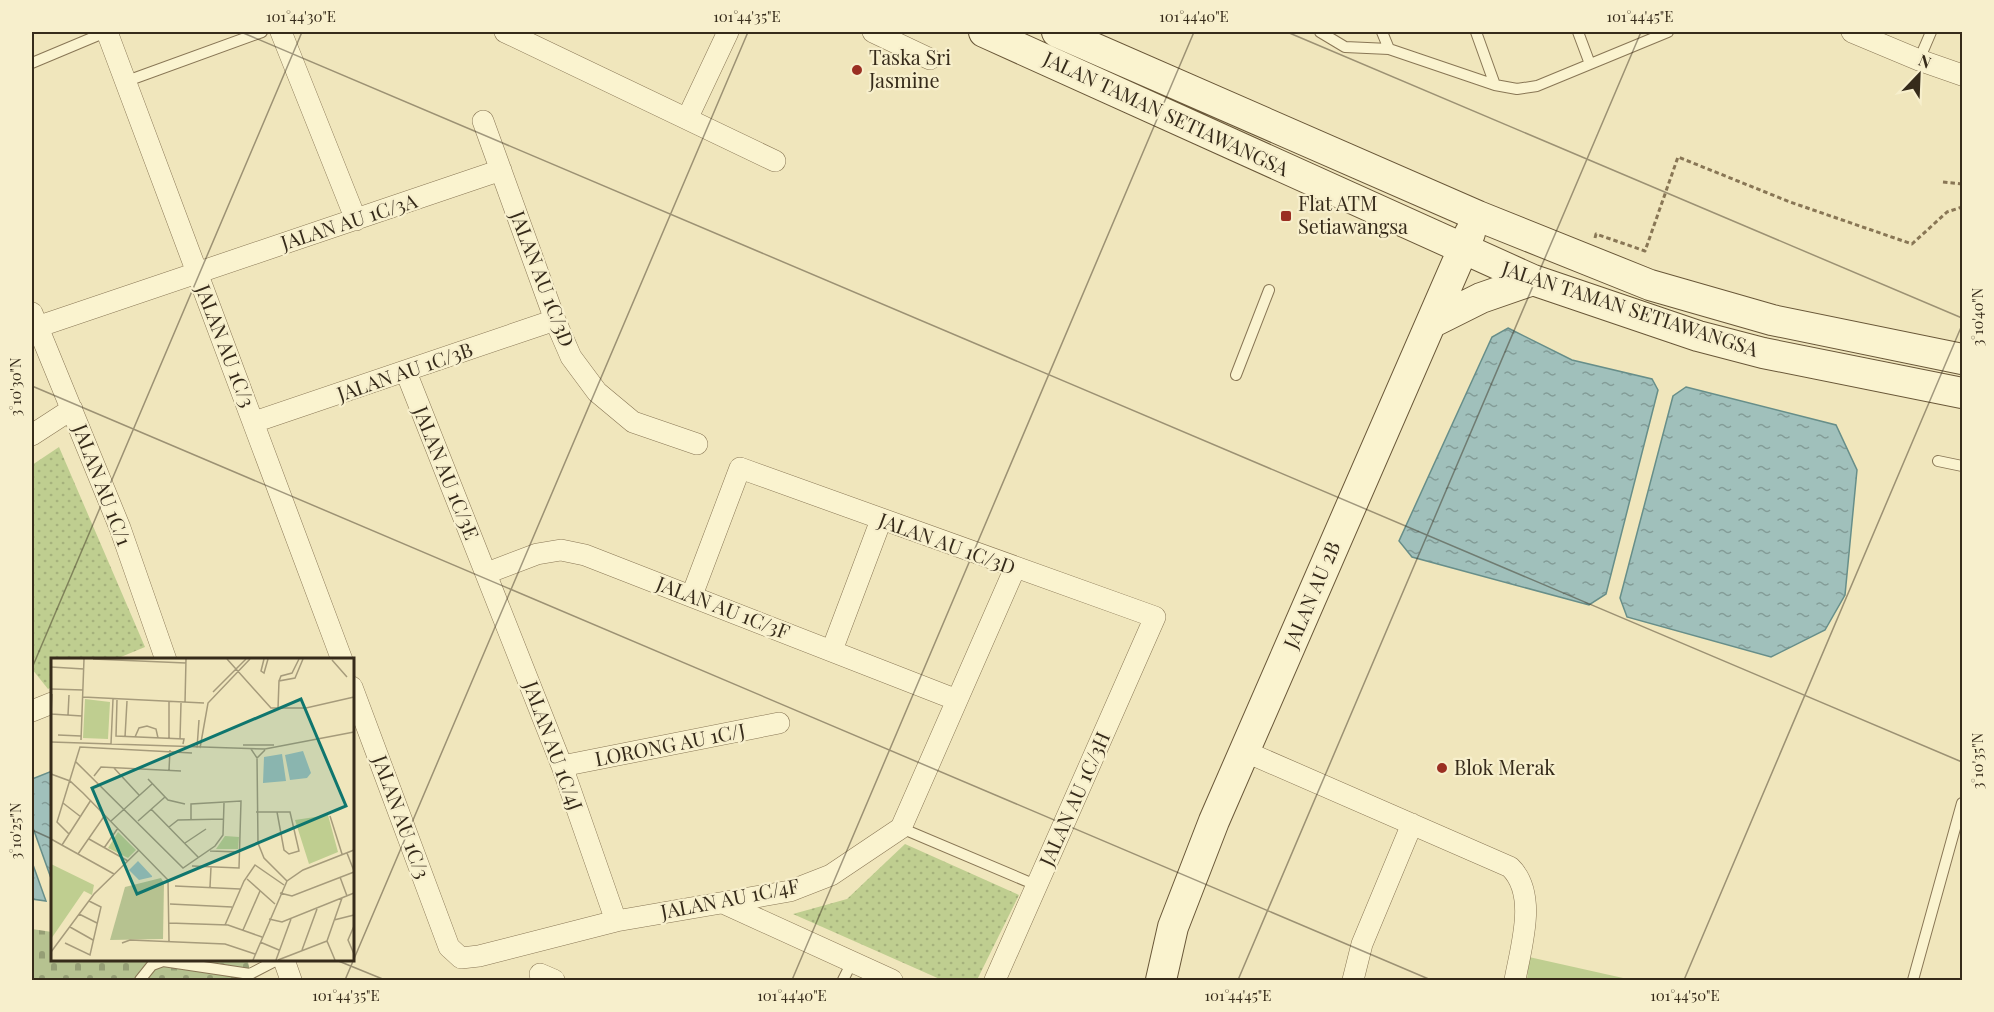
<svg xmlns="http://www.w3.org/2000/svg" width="1994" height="1012" font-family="'Playfair Display',serif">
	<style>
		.cemetery { fill: url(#cemetery-stones) }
		.park { fill: url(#park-dots) }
		.garden { fill: #bfce90 }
		.water { fill: url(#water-ripples); stroke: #678e89; stroke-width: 1.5 }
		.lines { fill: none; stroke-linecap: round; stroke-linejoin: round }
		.lane-casing { stroke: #887655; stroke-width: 12 }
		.street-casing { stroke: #887655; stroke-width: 22 }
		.secondary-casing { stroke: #695738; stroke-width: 32 }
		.path { stroke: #887655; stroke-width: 3; stroke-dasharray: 4.5 3; stroke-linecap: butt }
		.lane { stroke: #faf3cf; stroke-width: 10 }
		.street { stroke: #faf3cf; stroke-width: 21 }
		.secondary { stroke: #faf3cf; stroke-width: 30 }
		.ticks { fill: none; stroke: #362b1a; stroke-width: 1.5; stroke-opacity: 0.45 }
		.poi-dot { fill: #9a2f22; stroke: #f7efcc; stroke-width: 2 }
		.labels { text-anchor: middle; stroke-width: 4.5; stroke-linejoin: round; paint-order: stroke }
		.poi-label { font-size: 20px; fill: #362b1a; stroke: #f7efcc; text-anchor: start }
		.street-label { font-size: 20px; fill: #362b1a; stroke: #f7efcc }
		.inset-road { fill: none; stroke: #a69b7b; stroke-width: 1.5 }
		.view { fill: #0f766e; fill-opacity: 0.15; stroke: #0f766e; stroke-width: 3 }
		.inset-edge { fill: none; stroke: #362b1a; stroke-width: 3 }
		.neatline { fill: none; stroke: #362b1a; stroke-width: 2 }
		.ticks-label { font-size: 15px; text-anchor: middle; fill: #362b1a }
	</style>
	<defs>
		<pattern id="cemetery-stones" width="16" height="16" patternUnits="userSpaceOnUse" patternTransform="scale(1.5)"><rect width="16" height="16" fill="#b6c290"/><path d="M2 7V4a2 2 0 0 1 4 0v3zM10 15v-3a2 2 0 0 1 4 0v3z" fill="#959e75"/></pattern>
		<pattern id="park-dots" width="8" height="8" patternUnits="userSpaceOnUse" patternTransform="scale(1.5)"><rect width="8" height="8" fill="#bfce90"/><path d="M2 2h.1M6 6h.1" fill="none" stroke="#a5b17c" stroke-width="1.8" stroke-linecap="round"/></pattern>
		<pattern id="water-ripples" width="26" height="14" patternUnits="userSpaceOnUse" patternTransform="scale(1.5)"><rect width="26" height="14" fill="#a0c0bb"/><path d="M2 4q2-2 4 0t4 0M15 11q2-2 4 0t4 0" fill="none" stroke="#839c97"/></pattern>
	</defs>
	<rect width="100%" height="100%" fill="#f0e6bc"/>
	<!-- cemetery -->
	<path class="cemetery" d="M32,929L52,932V960H233L248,962L252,980H32Z"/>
	<!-- park -->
	<path class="park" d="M59,447L145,647L116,659L52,660V687L48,689L32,669V465Z
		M905,844L1019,895L977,980H942L793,914L847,899Z"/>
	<!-- garden -->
	<path class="garden" d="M1529,957L1632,980H1527Z"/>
	<!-- water -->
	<path class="water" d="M1508,328L1572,360L1652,379L1658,390L1606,594L1589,605L1412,557L1399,541L1492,337Z
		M1686,387L1836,425L1857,470L1845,595L1825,630L1771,657L1627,617L1620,598L1673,396Z
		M52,771V881L32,825V779Z
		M32,862L46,901L32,899Z"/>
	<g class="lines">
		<!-- lane casing -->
		<g class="lane-casing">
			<path id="lane" d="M1320,32L1345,47L1389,49L1495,85L1517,89L1537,86L1668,32
				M1382,32L1389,49
				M1476,32L1495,85
				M1578,32L1590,64
				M1919,60L1931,32
				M32,63L106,32
				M127,81L262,32
				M1236,375L1269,290
				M1938,461L1962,466
				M901,828L1038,886
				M140,980L152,965L163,961L250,974L277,960
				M843,980L852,962
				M1913,980L1962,803"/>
		</g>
		<!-- street casing -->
		<g class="street-casing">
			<path id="street" d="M107,32L342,660
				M281,32L356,220
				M505,32L775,161
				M873,32L930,59
				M1852,32L1919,60L1962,75
				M687,119L728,32
				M483,121L555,320L571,357L597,392L633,422L697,444
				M32,313L120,528L166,660
				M37,327L501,170
				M406,372L562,766L616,921
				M254,422L555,320
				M32,435L72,409
				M487,573L537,554L561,550L585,555L957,700
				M692,595L740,468L1155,617L995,980
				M832,650L881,520
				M352,687L449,947L461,958L479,956L616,921L790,891L831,875L901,828L1015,568
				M32,711L52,703
				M1244,751L1510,867C1538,894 1521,946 1515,980
				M562,766L779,723
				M723,903L892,980
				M284,960L291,980
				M540,974L554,980
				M1353,980L1362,944L1412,824"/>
		</g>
		<!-- secondary casing -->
		<g class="secondary-casing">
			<path id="secondary" d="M984,32L1533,280L1698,336L1763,353L1962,393
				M1057,32L1478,216L1650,285L1772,320L1962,359
				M1433,322L1481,298L1533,280
				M1161,980L1173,927L1214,821L1470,233"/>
		</g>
		<!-- path -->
		<path class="path" d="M1943,182L1962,184
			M1595,238L1596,234L1645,251L1678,157L1790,202L1912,244L1947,212L1962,207"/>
		<!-- lane -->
		<use href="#lane" class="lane"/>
		<!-- street -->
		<use href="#street" class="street"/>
		<!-- secondary -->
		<use href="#secondary" class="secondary"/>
	</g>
	<!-- ticks -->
	<path class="ticks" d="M241,32L1962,762M1287,32L1962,318M32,386L1431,980M32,668L302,32M32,830L52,839M336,960L385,980M345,980L748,32M792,980L1194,32M1238,980L1641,32M1684,980L1962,325"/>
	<!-- markers -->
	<g class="poi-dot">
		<circle cx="857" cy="70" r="6"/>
		<rect x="1280" y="210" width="12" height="12" rx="3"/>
		<circle cx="1442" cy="768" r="6"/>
	</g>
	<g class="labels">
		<!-- poi labels -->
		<g class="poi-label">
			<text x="869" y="65">Taska Sri<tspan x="869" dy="23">Jasmine</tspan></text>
			<text x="1298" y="211">Flat ATM<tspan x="1298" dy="23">Setiawangsa</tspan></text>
			<text x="1454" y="775">Blok Merak</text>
		</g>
		<!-- street labels -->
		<g class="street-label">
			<text transform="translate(1166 114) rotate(25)" y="7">JALAN TAMAN SETIAWANGSA</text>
			<text transform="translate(349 222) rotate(-18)" y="7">JALAN AU 1C/3A</text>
			<text transform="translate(542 279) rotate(69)" y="7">JALAN AU 1C/3D</text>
			<text transform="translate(1630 309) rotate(18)" y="7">JALAN TAMAN SETIAWANGSA</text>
			<text transform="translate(225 346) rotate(69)" y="7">JALAN AU 1C/3</text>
			<text transform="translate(405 372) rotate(-19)" y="7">JALAN AU 1C/3B</text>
			<text transform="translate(446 473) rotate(68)" y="7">JALAN AU 1C/3E</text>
			<text transform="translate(102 485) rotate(69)" y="7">JALAN AU 1C/1</text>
			<text transform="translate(947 544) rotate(20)" y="7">JALAN AU 1C/3D</text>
			<text transform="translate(1312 595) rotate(-67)" y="7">JALAN AU 2B</text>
			<text transform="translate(723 608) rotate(21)" y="7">JALAN AU 1C/3F</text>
			<text transform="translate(670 745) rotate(-11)" y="7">LORONG AU 1C/J</text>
			<text transform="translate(553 746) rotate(70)" y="7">JALAN AU 1C/4J</text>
			<text transform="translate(1075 799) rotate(-66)" y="7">JALAN AU 1C/3H</text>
			<text transform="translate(401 817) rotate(70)" y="7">JALAN AU 1C/3</text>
			<text transform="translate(730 899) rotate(-11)" y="7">JALAN AU 1C/4F</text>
		</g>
	</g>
	<!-- overview -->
	<g transform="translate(51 658)">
		<rect width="303" height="303" fill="#f0e6bc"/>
		<path d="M0,206L43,227L41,237L33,233L0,281Z" fill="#bfce90"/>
		<path d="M110,220L113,225L112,281L59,282L74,229Z" fill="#b6c290"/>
		<path d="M34,41L59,44L57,81L32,80ZM67,174L85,192L77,200L57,190ZM174,178L188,179L187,191H165Z" fill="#bfce90"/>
		<path d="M39,48L57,49L56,78L37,77ZM277,157L287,194L258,206L244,162Z" fill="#bfce90"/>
		<path d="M252,93L260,115L256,120L239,122L234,97ZM231,96L235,123L212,125L213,99ZM87,203L101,218V219L88,222L78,212Z" fill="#a0c0bb"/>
		<path class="inset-road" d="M42,1L135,5M176,1L220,50H255L303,39M213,1L210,13L213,15L217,1M281,2L296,19M0,9L33,11M228,23L230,18L241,15L248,1M0,31L32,32M162,34L195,1M32,39L153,45M66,42L65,78L133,81L132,86M134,45L135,1M227,51L228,23L244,20L252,1M0,56L31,58M0,56L1,36M17,57L18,37M7,77L30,78M74,79L76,43M84,79L88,70L96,68L105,71L107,80M118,80V44M129,81L130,45M30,82L33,1M0,84L214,91L303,74M60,86L62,41M192,87H223M146,90L148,62M149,90L157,45L199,1M200,91L206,100L214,92M206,99L207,185L213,200L236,223M24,103L132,210L164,188L172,177L173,145M63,110L88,137M118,112L119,92M0,116L19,123L32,135L117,222L118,283M43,118L50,109L130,113M97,121L117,142L134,146M12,145L30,159M100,151L147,199M205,154H239L248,193L238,196L233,192L226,154M279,158L291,196M140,162V146L190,143L188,210L141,208M60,163L101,126M87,163L114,139M118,169L127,162L173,161M18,176L6,164L29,89L141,95M0,181L63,216M38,181L77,203M134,185L155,171M11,187L40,142M53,190L67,170M159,193L189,194M296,195L303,213M27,196L54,157M289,219L296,238M196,221L224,246M124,228L189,231M159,229L160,209M229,235L241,238L303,214M119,246L181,249M28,256L46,265M218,261L231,264L303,235M283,262L303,257M118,265L177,267L211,279M174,267L193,223L204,207L233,227M303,268L297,282L303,296M19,269L42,282M192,272L209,233M209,284L228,292M14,285L39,297L50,249L38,243M71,285L79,282L174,286L204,296M251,292L266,251M0,294L43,236L88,192M202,302L236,223L252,212L303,192M225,302L240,261M227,302L276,283M284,302L276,283L291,240"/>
		<path class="view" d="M250,41L295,148L86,236L41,130Z"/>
		<rect width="303" height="303" class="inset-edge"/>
	</g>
	<!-- border -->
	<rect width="1994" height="1012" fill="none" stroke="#f7efcc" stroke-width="66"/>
	<!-- north arrow -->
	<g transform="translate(1919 75) rotate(23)" stroke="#f7efcc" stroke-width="4.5" paint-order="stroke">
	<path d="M0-4.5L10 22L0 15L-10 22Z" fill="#362b1a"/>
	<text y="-9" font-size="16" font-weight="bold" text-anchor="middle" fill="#362b1a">N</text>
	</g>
	<rect x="33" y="33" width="1928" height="946" class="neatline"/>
	<g class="ticks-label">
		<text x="301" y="22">101°44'30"E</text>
		<text x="747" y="22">101°44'35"E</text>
		<text x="1194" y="22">101°44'40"E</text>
		<text x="1640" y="22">101°44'45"E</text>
		<text transform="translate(1978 317) rotate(-90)" y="5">3°10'40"N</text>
		<text transform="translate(16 387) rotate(-90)" y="5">3°10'30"N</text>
		<text transform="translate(1978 761) rotate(-90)" y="5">3°10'35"N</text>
		<text transform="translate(16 831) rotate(-90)" y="5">3°10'25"N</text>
		<text x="346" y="1001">101°44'35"E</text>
		<text x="792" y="1001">101°44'40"E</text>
		<text x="1238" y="1001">101°44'45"E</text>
		<text x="1685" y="1001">101°44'50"E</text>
	</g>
</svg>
